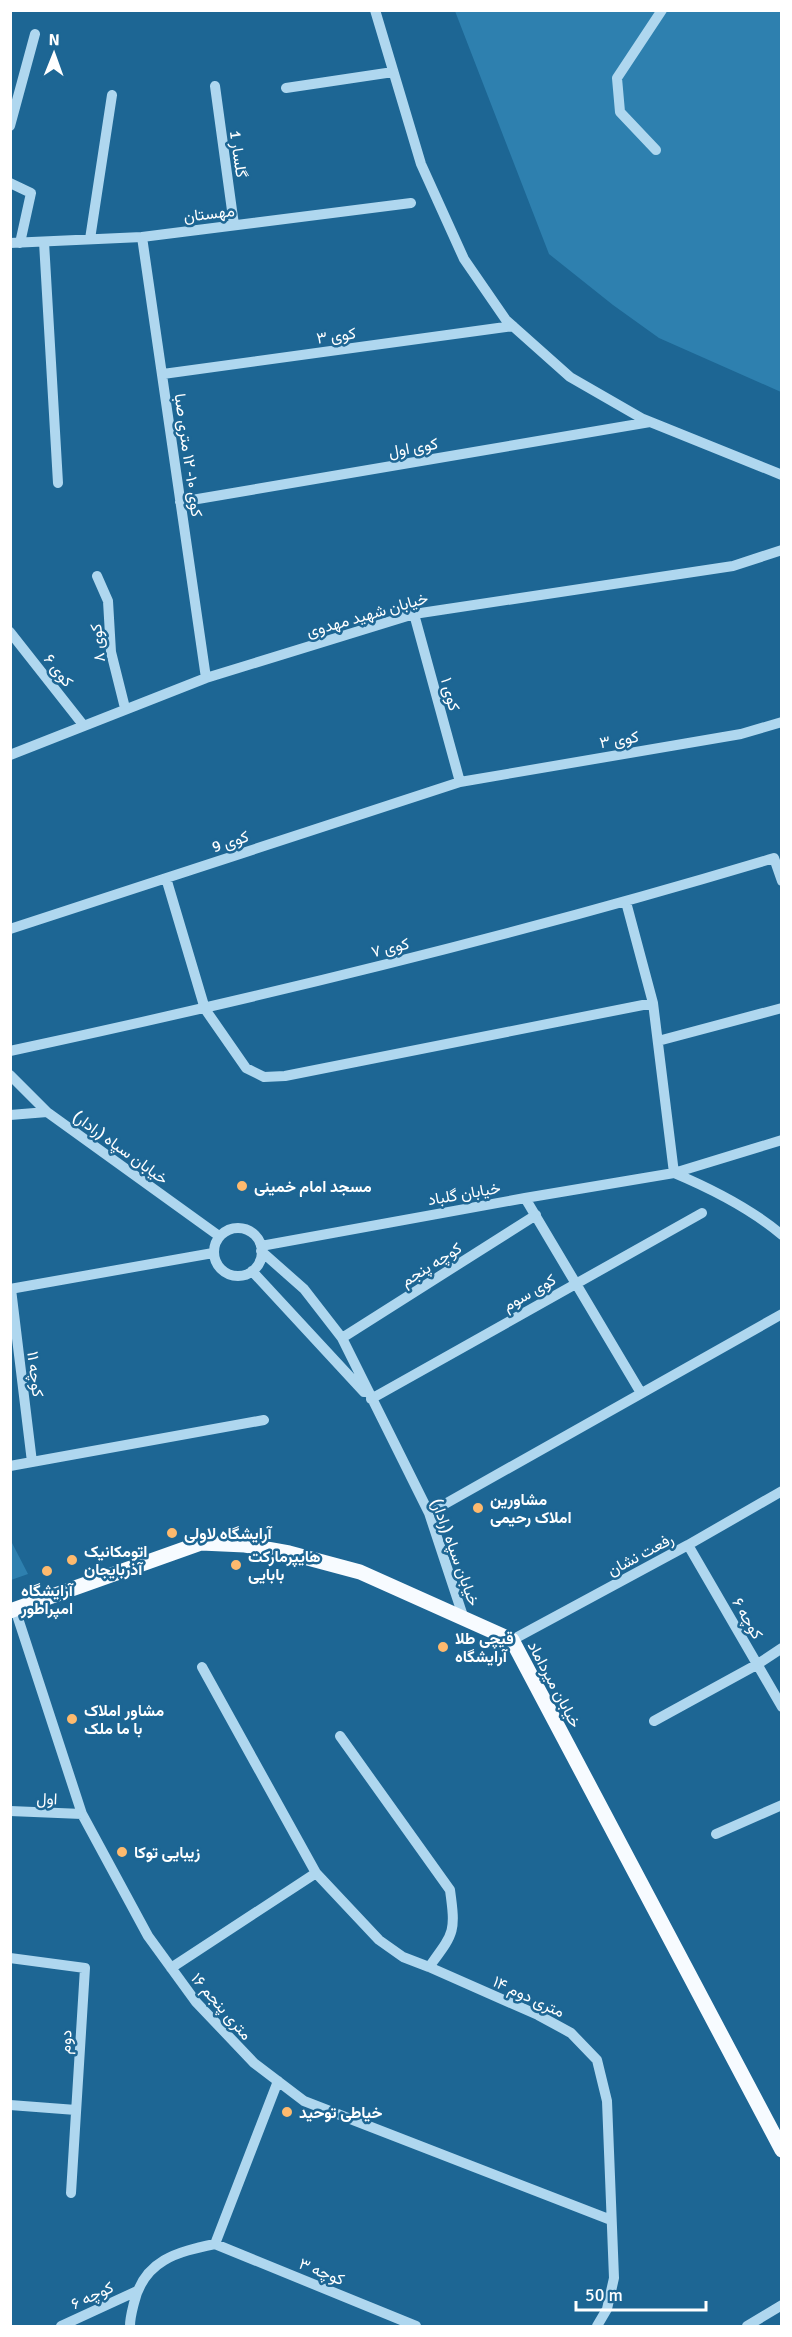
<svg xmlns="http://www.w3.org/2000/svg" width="792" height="2337" font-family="Signika,Vazirmatn,sans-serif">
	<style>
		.green { fill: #2e80af }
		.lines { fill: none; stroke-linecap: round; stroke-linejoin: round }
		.minor { stroke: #afd7ef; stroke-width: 10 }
		.major { stroke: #f7fbff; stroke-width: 15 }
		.poi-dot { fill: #feba6e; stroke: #1d6694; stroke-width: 2 }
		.labels { text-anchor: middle; stroke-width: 5; stroke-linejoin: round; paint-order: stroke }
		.street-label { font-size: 16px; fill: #fff; stroke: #1d6694 }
		.poi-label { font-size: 16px; font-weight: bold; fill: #fff; stroke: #1d6694; text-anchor: start }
	</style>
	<rect width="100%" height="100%" fill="#1d6694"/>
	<!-- green -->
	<path class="green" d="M455,11H781V392L659,338L613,305L549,254Z
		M11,1541L28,1574L11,1580H10Z"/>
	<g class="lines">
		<!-- minor -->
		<path class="minor" d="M375,10L421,164L464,259L506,320L570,377L643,419L782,475
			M215,86L234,225
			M286,88L393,72
			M10,126L35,34
			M656,150L620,112L617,78L662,10
			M10,183L31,193L20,243
			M142,237L206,678
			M90,239L112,95
			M44,242L58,483
			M10,243L142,237L411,203
			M163,374L513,326
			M180,502L650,422
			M97,576L108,601L111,652L125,708
			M414,614L460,782
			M10,632L84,726
			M10,755L206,678L414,614L733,566L782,550
			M166,878L205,1009L246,1068L264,1077L285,1076L653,1003
			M626,902L653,1003L674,1173
			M10,929L460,782L741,734L782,722
			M658,1041L782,1008
			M10,1051C267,996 522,934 774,858L782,881
			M10,1075L47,1112L219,1236
			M10,1115L47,1112
			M674,1173C712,1189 750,1208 782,1235
			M525,1198L641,1393
			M214 1252a24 24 0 1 1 48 0a24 24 0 1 1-48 0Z
			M261,1246L525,1198L674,1173L782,1140
			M261,1251L304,1289L342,1338L429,1513L464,1619
			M252,1271L364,1392
			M10,1289L213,1253
			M11,1289L32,1462
			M342,1338L536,1215
			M371,1399L702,1213
			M10,1466L264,1420
			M429,1513L782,1314
			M688,1545L782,1707
			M15,1609L82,1814L148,1936L196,2002L254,2063L304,2101L611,2220
			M512,1640L688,1545L782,1491
			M202,1667L316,1873L379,1940L403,1957L429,1967L538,2015L571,2033L597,2060L607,2101L614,2278L607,2309L597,2326
			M654,1721L758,1664L782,1648
			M340,1736L450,1890C456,1933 454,1933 429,1967
			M10,1811L82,1814
			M716,1834L782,1805
			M10,1958L85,1968L71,2193
			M171,1968L316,1873
			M10,2105L76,2110
			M215,2244L278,2081
			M61,2326L137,2291
			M130,2326C130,2318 132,2311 134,2303C144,2260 177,2252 215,2244L416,2326
			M747,2326L782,2305"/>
		<!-- major -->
		<path class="major" d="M10,1611L201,1543L245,1545L289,1553L360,1572L512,1640L782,2150"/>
	</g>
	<!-- markers -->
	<g class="poi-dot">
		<circle cx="242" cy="1186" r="6"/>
		<circle cx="478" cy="1508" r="6"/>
		<circle cx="172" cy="1533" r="6"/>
		<circle cx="72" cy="1560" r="6"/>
		<circle cx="236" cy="1565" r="6"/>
		<circle cx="47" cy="1571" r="6"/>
		<circle cx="443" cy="1647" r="6"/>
		<circle cx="72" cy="1719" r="6"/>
		<circle cx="122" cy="1852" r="6"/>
		<circle cx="287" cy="2112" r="6"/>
	</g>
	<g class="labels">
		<!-- street labels -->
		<g class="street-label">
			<text transform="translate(239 154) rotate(82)" y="6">گلسار 1</text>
			<text transform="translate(209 213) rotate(-7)" y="6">مهستان</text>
			<text transform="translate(336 335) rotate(-8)" y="6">کوی ۳</text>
			<text transform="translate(413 447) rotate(-10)" y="6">کوی اول</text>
			<text transform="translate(189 455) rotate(82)" y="6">کوی ۱۰- ۱۲ متری صبا</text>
			<text transform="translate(367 614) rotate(-16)" y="6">خیابان شهید مهدوی</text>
			<text transform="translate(97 643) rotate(-96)" y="6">کوی ۸</text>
			<text transform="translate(59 670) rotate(52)" y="6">کوی ۶</text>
			<text transform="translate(451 694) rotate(75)" y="6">کوی ۱</text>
			<text transform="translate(619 739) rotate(-10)" y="6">کوی ۳</text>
			<text transform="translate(230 841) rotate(-18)" y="6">کوی 9</text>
			<text transform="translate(390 947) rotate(-14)" y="6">کوی ۷</text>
			<text transform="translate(121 1147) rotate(36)" y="6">خیابان سپاه (رادار)</text>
			<text transform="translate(464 1193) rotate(-10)" y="6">خیابان گلباد</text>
			<text transform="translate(431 1264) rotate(-32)" y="6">کوچه پنجم</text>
			<text transform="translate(529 1292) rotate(-30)" y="6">کوی سوم</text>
			<text transform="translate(36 1374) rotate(83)" y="6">کوچه ۱۱</text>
			<text transform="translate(456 1552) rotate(70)" y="6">خیابان سپاه (رادار)</text>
			<text transform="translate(640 1554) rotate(-28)" y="6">رفعت نشان</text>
			<text transform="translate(748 1618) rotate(60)" y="6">کوچه ۶</text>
			<text transform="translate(555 1684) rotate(62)" y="6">خیابان میرداماد</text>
			<text transform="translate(47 1798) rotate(2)" y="6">اول</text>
			<text transform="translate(529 1996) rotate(25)" y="6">۱۴ متری دوم</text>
			<text transform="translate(222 2006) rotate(49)" y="6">۱۶ متری پنجم</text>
			<text transform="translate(65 2042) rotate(-87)" y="6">دوم</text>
			<text transform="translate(322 2271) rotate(22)" y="6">کوچه ۳</text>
			<text transform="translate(92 2295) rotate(-25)" y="6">کوچه ۶</text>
		</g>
		<!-- poi labels -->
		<g class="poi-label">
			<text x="254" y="1192">مسجد امام خمینی</text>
			<text x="490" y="1505">مشاورین<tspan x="490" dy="18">املاک رحیمی</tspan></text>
			<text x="184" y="1539">آرایشگاه لاولی</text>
			<text x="84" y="1557">اتومکانیک<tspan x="84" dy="18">آذربایجان</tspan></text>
			<text x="248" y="1562">هایپرمارکت<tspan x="248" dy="18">بابایی</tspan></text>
			<text x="47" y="1596" text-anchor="middle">آرایشگاه<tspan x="47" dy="18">امپراطور</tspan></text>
			<text x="455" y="1644">قیچی طلا<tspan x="455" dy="18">آرایشگاه</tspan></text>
			<text x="84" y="1716">مشاور املاک<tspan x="84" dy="18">با ما ملک</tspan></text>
			<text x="134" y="1858">زیبایی توکا</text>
			<text x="299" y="2118">خیاطی توحید</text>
		</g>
	</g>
	<!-- border -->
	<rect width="792" height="2337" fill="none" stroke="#ffffff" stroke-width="24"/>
	<!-- north arrow -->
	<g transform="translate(54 54) rotate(1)" stroke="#1d6694" stroke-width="4.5" paint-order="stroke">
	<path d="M0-4.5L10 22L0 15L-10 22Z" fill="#ffffff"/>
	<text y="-9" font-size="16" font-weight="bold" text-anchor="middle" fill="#ffffff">N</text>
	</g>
	<!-- scale -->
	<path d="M576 2301v9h130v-9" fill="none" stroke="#ffffff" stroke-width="3"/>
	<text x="585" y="2301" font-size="18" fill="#ffffff" stroke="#1d6694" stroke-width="4.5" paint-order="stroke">50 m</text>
</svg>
